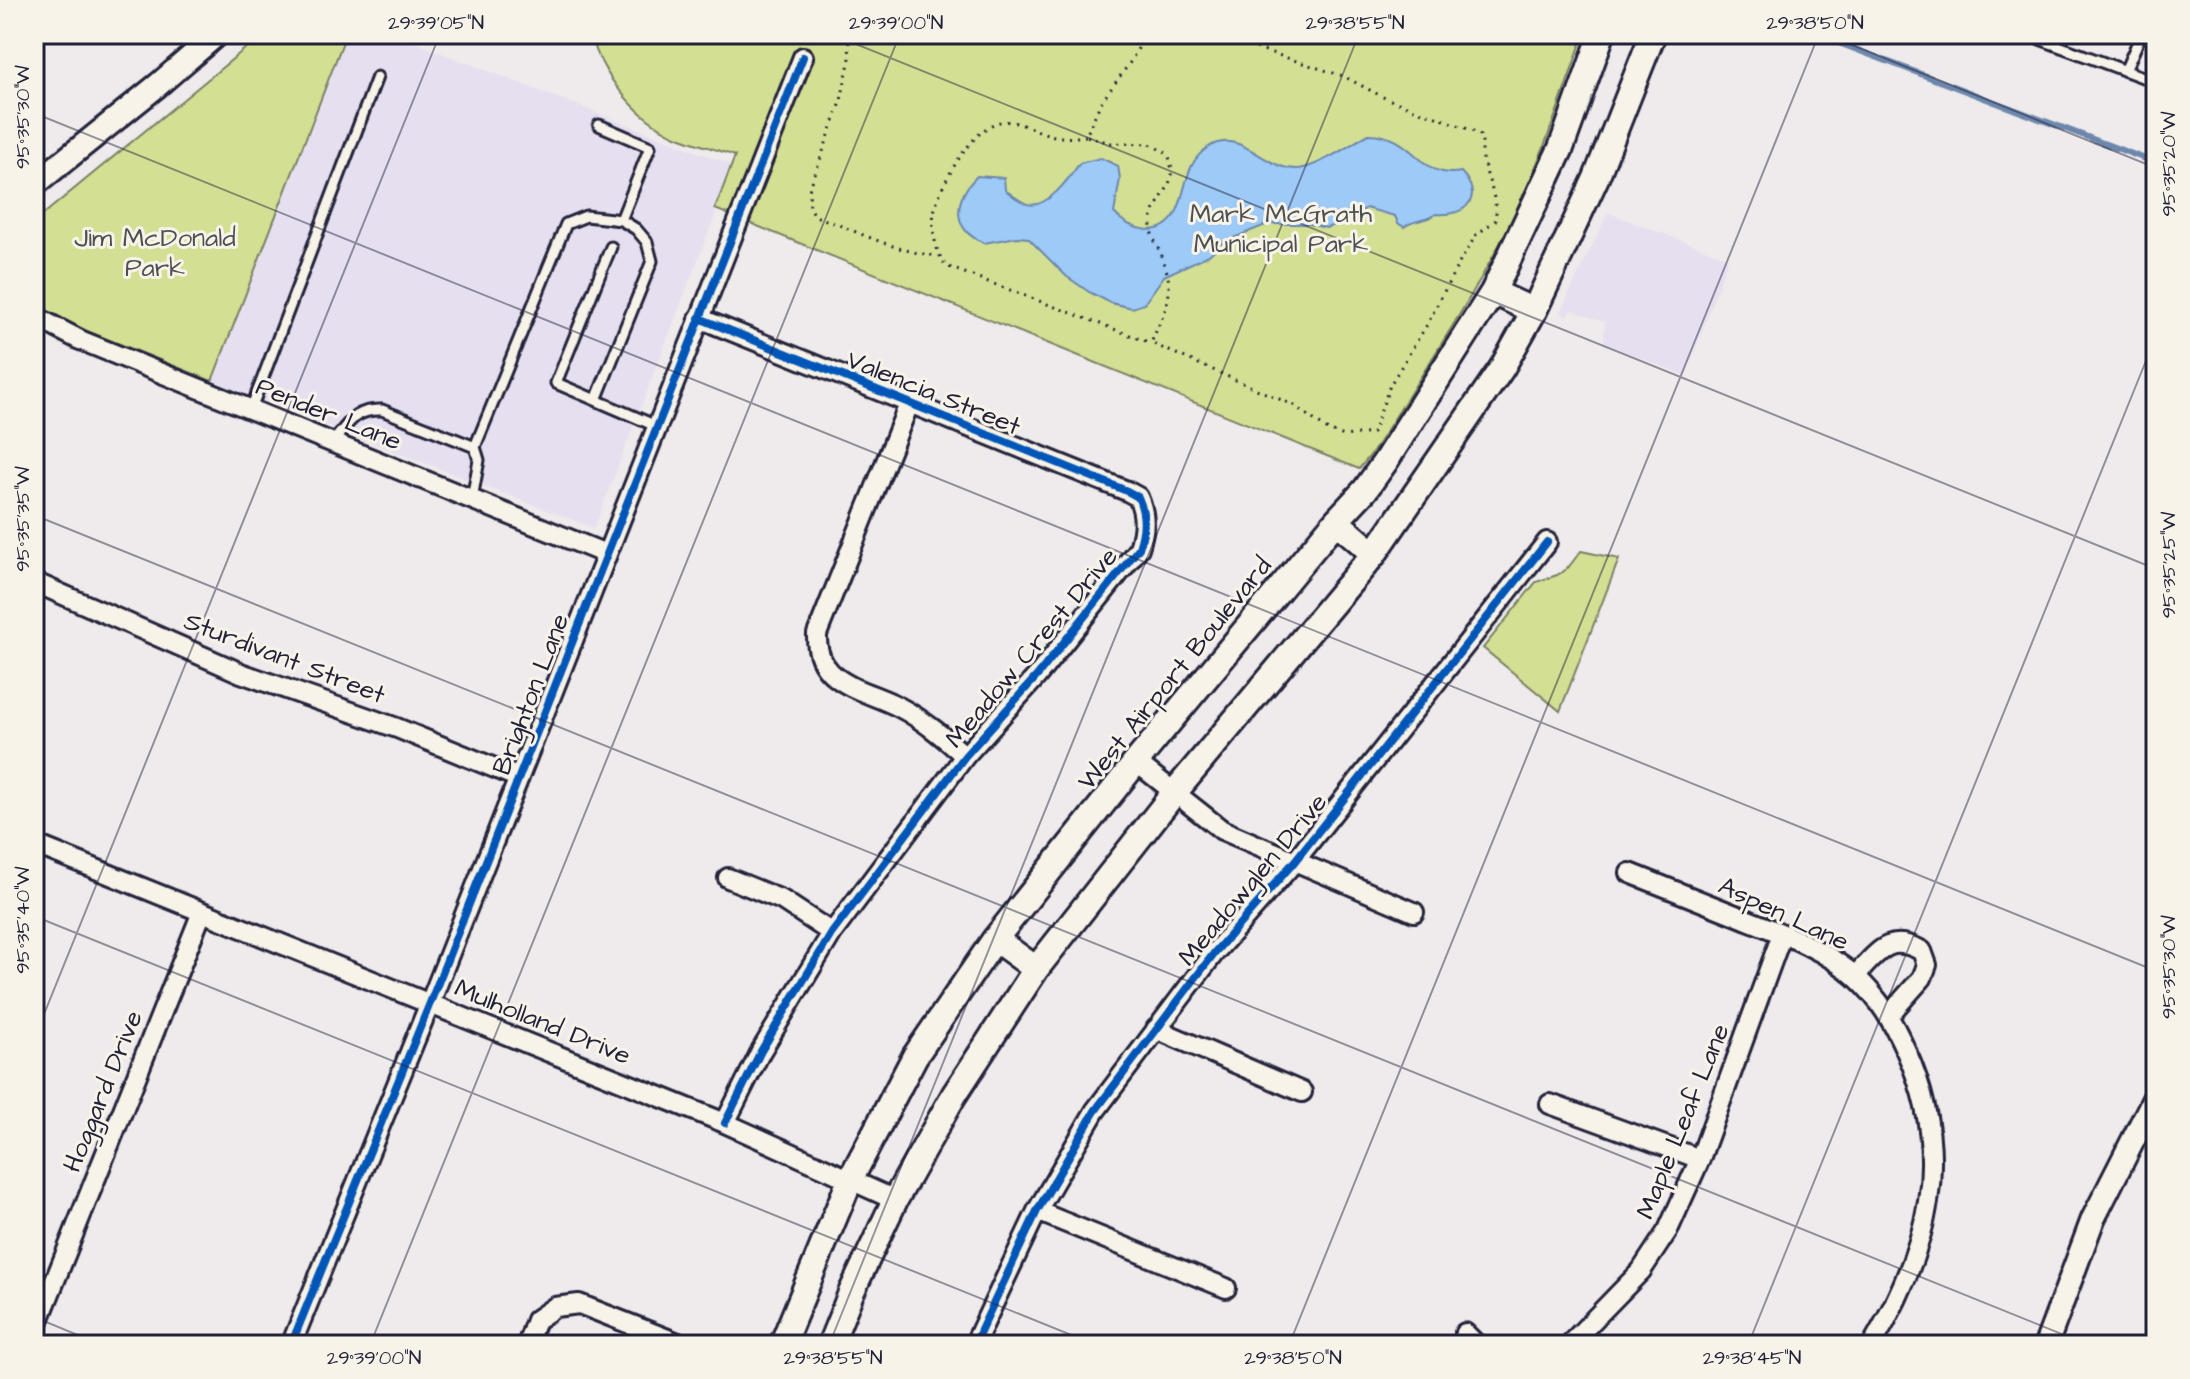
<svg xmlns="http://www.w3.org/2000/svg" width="2190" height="1379" font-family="'Architects Daughter',sans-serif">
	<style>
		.built { fill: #e5dfef }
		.green { fill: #d3df92; stroke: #7a8066; stroke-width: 2 }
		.water { fill: #9dcaf7; stroke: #6c87ac; stroke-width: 2 }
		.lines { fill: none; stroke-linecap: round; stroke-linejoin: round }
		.stream { stroke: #6c87ac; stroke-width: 6 }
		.service-casing { stroke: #22223b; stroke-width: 15 }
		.minor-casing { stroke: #22223b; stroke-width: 24 }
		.tertiary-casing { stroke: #22223b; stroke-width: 28 }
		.secondary-casing { stroke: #22223b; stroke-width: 30 }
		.path { stroke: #22223b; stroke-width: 3; stroke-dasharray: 2 6; stroke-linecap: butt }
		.service { stroke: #f7f3e8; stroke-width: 9 }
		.minor { stroke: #f7f3e8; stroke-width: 18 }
		.tertiary { stroke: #f7f3e8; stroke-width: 22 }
		.secondary { stroke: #f7f3e8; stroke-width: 24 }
		.cycleway-casing { stroke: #f7f3e8; stroke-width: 13 }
		.cycleway { stroke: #0057b8; stroke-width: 8 }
		.ticks { fill: none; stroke: #22223b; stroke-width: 2; stroke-opacity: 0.45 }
		.labels { text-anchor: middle; stroke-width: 6; stroke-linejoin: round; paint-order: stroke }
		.park-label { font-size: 26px; fill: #4e5151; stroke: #f7f3e8 }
		.street-label { font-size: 26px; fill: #22223b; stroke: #f7f3e8 }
		.neatline { fill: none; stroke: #22223b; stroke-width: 3 }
		.ticks-label { font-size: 20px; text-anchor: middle; fill: #22223b }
	</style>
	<rect width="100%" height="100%" fill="#efeaeb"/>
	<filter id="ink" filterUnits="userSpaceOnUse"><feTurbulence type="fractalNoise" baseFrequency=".0125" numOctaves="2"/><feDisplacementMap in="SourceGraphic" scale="16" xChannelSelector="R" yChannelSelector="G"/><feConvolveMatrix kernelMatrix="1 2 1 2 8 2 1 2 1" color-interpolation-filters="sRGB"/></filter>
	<g filter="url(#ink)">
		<!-- built -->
		<path class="built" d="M346,34H392L734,166L594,528L212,381Z
			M1608,213L1728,258L1686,376L1604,344L1605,322L1571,310L1566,316L1560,313Z"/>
		<!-- green -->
		<path class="green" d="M263,34H346L212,381L82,329L34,304V222Z
			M591,34H1584C1562,98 1541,161 1511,222C1471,302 1420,377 1373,452L1359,469L715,209L735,156C716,149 695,144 676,136C636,118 601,75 591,34Z
			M1581,551L1619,559L1560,711L1483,648L1536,582L1557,575L1567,569Z"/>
		<!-- water -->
		<path class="water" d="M1369,134C1417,135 1418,180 1461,172C1485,197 1466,217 1436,214C1425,222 1414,219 1404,227L1398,223L1395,216L1366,208L1348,221L1326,228L1309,224H1268L1223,242L1209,255L1164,276L1144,304L1132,308L1111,303L1089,292L1066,276L1028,238L1017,237L984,243C950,229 954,199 977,176L1004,178L1005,190C1011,194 1019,201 1027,204C1047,210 1070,177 1080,163L1101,158L1118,166L1120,179L1114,213C1130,230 1161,240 1176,213C1187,191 1184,164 1207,148C1242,124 1268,177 1304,168C1326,162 1349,145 1369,134Z"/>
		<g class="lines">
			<!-- stream -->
			<path class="stream" d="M1815,34L2156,163"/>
			<!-- service casing -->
			<g class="service-casing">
				<path id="service" d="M2026,34L2156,82
					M2125,71L2140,37L2146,34
					M599,125L650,147L621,220
					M611,247L556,383L656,426
					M251,409L377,77
					M333,442C349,422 355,409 382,410L475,447
					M472,499L479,460L475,447L566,224L586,216L621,220L636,229L647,242L652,261L596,400"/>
			</g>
			<!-- minor casing -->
			<g class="minor-casing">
				<path id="minor" d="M34,316L80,340L606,554
					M699,318L1127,491L1138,497C1146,515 1145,529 1139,548L1037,676L965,756L832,933L761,1051L725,1123
					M909,404L817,634C815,685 865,689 899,707C924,720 945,738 965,756
					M34,582L241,673L397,728L519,778
					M1136,762L1222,830L1414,912
					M34,844L725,1123L895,1200
					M1630,873C1667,888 1705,903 1743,918C1781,933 1825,949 1856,977C1880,999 1893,1022 1906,1051C1954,1156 1928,1250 1872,1345
					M728,878L782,900L832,933
					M1855,976C1877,953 1889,932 1922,951L1927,965L1922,978L1890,1014
					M1156,1029L1302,1092
					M1550,1104L1700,1159
					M1037,1211L1226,1288
					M34,1333L202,912
					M1465,1333L1477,1345
					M291,1345L430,1003L803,57
					M527,1345L536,1320L555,1307L579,1304L683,1345
					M974,1345L1037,1211L1095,1111L1215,952L1294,862L1547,542
					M1569,1345L1641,1271L1668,1230L1700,1159L1782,934"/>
			</g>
			<!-- tertiary casing -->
			<g class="tertiary-casing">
				<path id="tertiary" d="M34,185L158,85L217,34
					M2046,1345L2093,1219L2156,1095"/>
			</g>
			<!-- secondary casing -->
			<g class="secondary-casing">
				<path id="secondary" d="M1493,292L1534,311
					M1336,521L1374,554
					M995,939L1036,969
					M782,1345L850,1180L915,1056L995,939L1136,762L1336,521L1365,490L1385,462L1493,292L1561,148L1602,34
					M830,1345L851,1293L895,1200L954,1095L1036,969L1174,793L1374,554L1502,368L1534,311L1596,178L1653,34"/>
			</g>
			<!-- path -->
			<path class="path" d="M848,34L850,58L840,105L809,190L810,207L815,216C856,230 894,252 938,256
				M1146,34L1131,61L1100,104L1086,136L1111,143L1150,144L1168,154C1181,189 1153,196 1151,224C1150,234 1157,245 1161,254C1177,295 1167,305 1151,343L1293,405L1328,430L1344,436L1373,433L1390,385L1428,323L1454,272L1476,235L1496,220C1497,192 1485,178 1482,153C1482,145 1483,141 1479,133L1385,98L1343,76L1213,34
				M1086,136C1078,137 1069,138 1061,137C1041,136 1016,116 996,123C970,132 938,188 934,213C931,229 936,254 946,266L1151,343"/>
			<!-- service -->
			<use href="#service" class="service"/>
			<!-- minor -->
			<use href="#minor" class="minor"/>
			<!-- tertiary -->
			<use href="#tertiary" class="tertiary"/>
			<!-- secondary -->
			<use href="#secondary" class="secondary"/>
			<!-- cycleway casing -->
			<g class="cycleway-casing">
				<path id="cycleway" d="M699,318L1127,491L1138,497C1146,515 1145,529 1139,548L1037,676L965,756L832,933L761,1051L725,1123
					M291,1345L430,1003L803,57
					M974,1345L1037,1211L1095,1111L1215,952L1294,862L1547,542"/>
			</g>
			<!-- cycleway -->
			<use href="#cycleway" class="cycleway"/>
		</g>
	</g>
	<!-- ticks -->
	<path class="ticks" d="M831,34L2156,569M1825,34L2156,168M34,113L2156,971M34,515L2089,1345M34,916L1096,1345M34,1039L440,34M34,1317L102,1345M370,1345L900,34M829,1345L1359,34M1289,1345L1819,34M1748,1345L2156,336"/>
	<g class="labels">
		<!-- park labels -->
		<g class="park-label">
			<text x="1281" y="222">Mark McGrath<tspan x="1281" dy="30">Municipal Park</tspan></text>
			<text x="155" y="246">Jim McDonald<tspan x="155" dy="30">Park</tspan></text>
		</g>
		<!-- street labels -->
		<g class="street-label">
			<text transform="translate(934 392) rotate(22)" y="9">Valencia Street</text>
			<text transform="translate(329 413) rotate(22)" y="9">Pender Lane</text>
			<text transform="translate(1031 647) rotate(-50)" y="9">Meadow Crest Drive</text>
			<text transform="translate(285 657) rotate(21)" y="9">Sturdivant Street</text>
			<text transform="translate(1174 673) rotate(-51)" y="9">West Airport Boulevard</text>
			<text transform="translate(530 694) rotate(-69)" y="9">Brighton Lane</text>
			<text transform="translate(1252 879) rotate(-50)" y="9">Meadowglen Drive</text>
			<text transform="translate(1784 913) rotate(25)" y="9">Aspen Lane</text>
			<text transform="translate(543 1021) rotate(22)" y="9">Mulholland Drive</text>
			<text transform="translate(102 1091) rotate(-68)" y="9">Hoggard Drive</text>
			<text transform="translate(1682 1121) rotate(-68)" y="9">Maple Leaf Lane</text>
		</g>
	</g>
	<!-- margin -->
	<rect width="2190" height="1379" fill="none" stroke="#f7f3e8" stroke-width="88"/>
	<rect x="44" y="44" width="2102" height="1291" class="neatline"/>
	<g class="ticks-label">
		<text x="436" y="29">29°39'05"N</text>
		<text x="896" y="29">29°39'00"N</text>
		<text x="1355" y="29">29°38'55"N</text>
		<text x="1815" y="29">29°38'50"N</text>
		<text transform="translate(22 117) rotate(-90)" y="7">95°35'30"W</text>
		<text transform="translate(2168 164) rotate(-90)" y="7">95°35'20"W</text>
		<text transform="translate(22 519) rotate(-90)" y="7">95°35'35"W</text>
		<text transform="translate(2168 565) rotate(-90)" y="7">95°35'25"W</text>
		<text transform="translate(22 920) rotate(-90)" y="7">95°35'40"W</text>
		<text transform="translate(2168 967) rotate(-90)" y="7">95°35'30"W</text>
		<text x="374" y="1364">29°39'00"N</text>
		<text x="833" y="1364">29°38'55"N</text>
		<text x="1293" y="1364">29°38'50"N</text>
		<text x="1752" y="1364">29°38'45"N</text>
	</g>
</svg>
